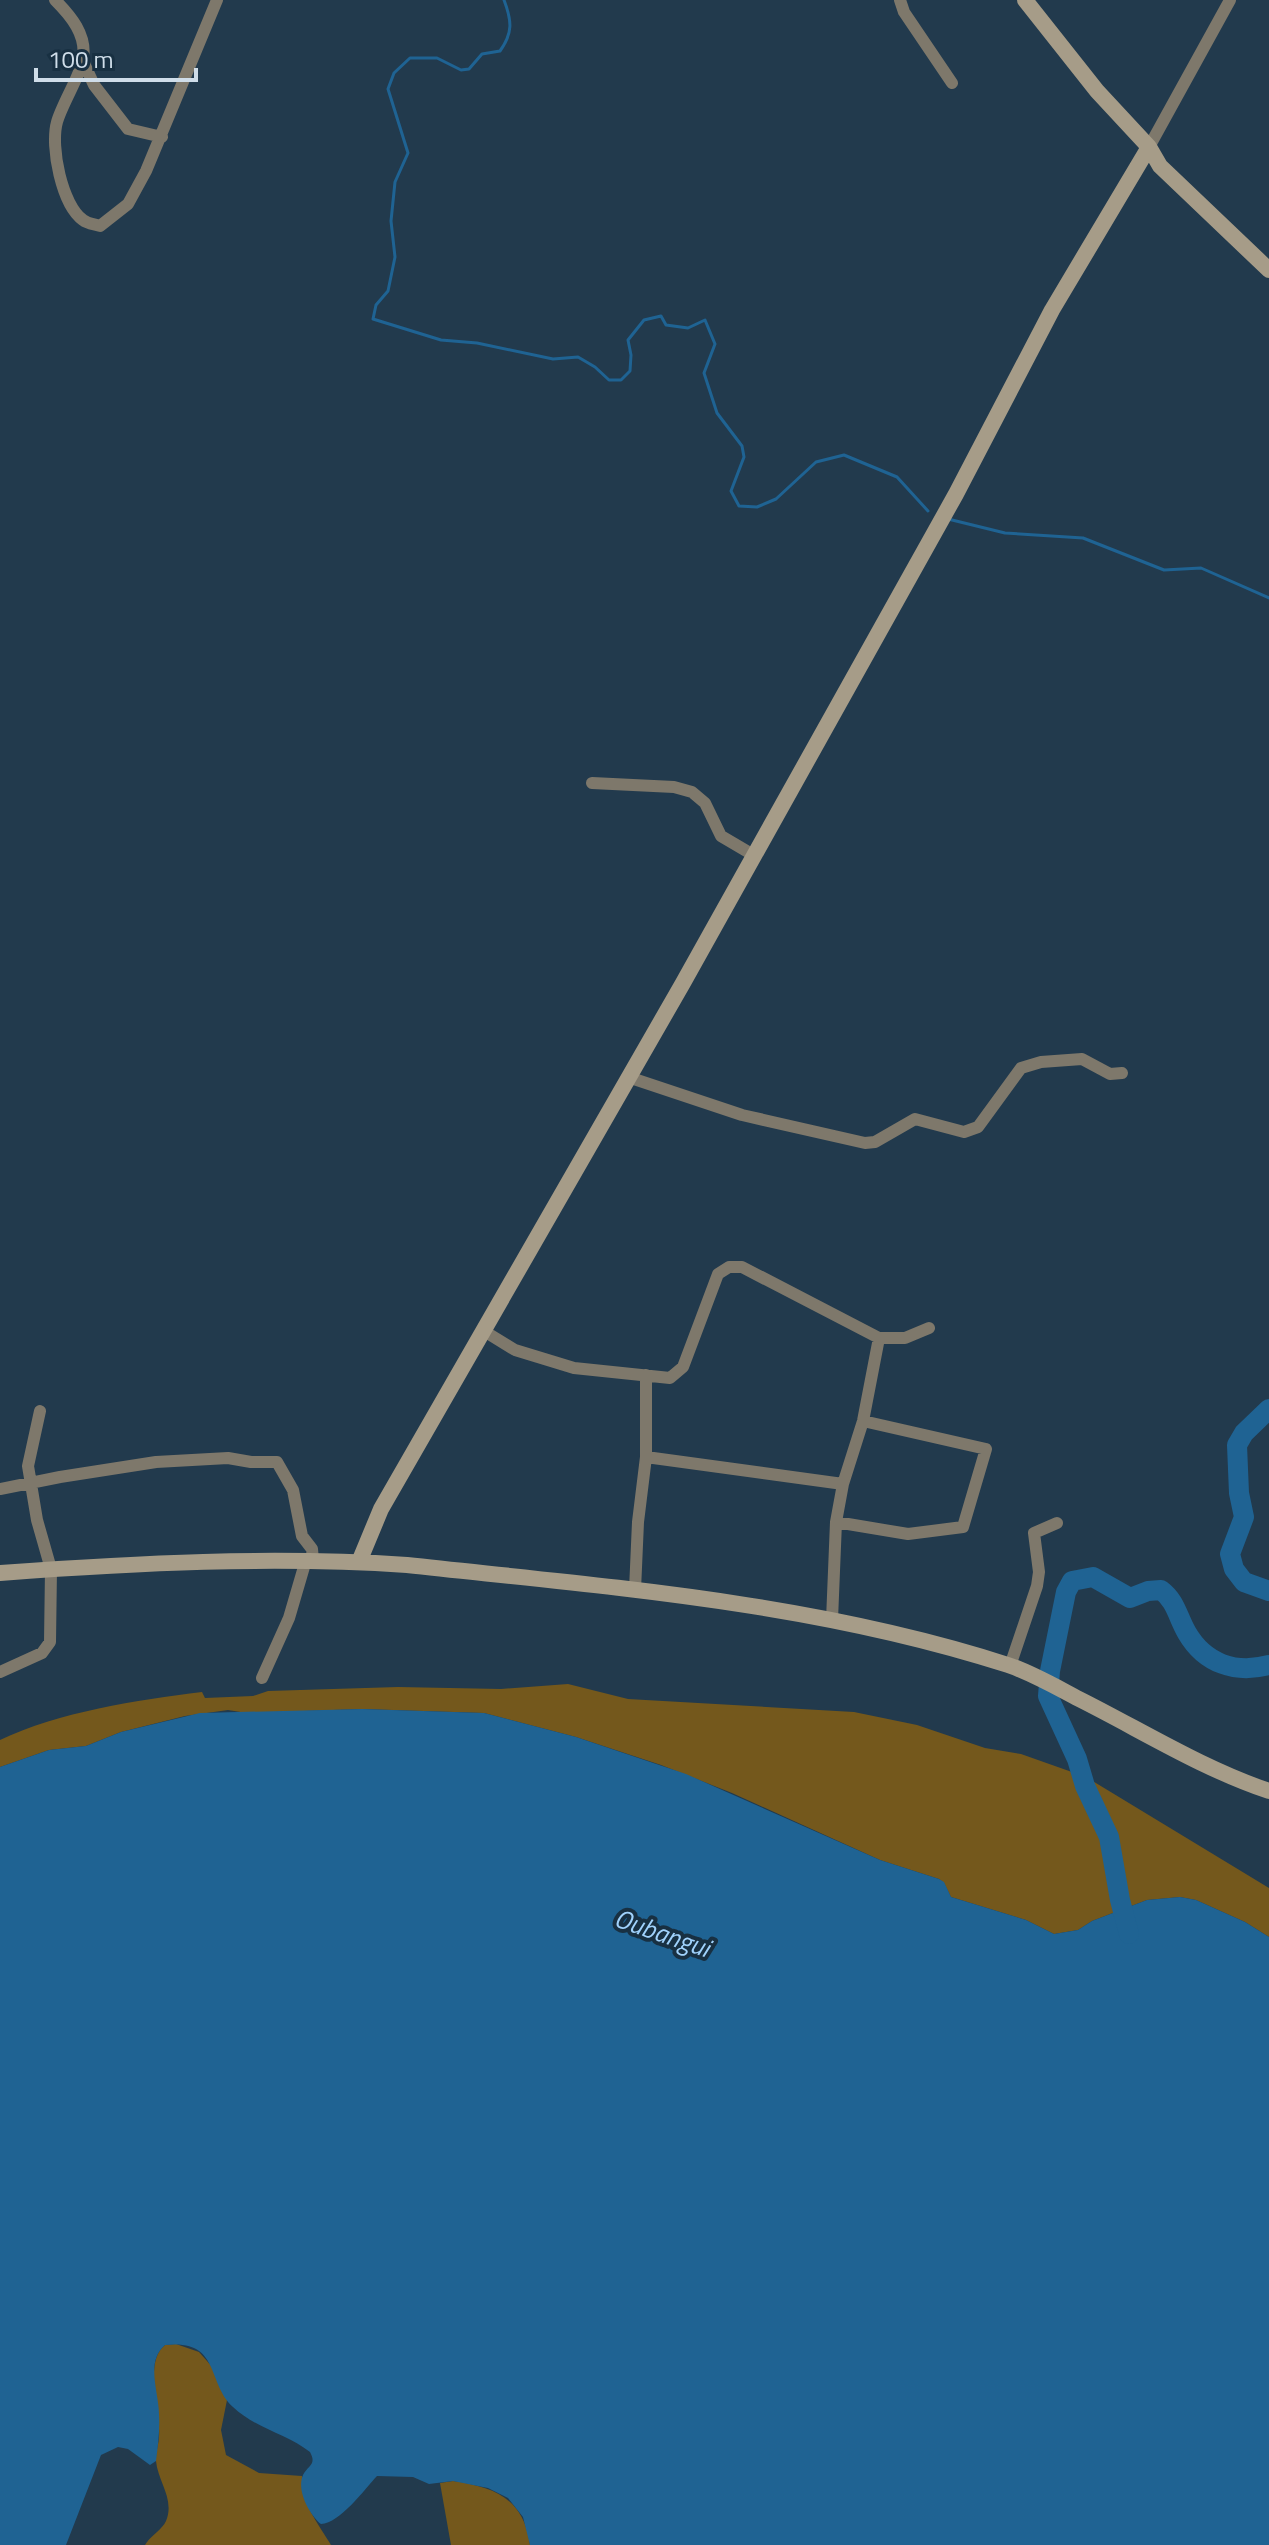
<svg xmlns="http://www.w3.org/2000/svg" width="1269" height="2545" font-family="'Titillium Web',sans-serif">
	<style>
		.green { fill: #74581c }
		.water { fill: #1f6393 }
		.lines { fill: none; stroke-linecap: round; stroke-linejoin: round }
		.stream { stroke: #1f6393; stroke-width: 3 }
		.river { stroke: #1f6393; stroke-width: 20 }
		.street { stroke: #7e786b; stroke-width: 12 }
		.secondary { stroke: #a69c88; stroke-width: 16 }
		.labels { text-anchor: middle; stroke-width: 8; stroke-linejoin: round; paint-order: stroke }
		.water-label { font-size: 26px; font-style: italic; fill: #a0d2fc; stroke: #183042 }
	</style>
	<rect width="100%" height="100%" fill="#223a4d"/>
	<!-- green -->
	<path class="green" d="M568,1684L628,1699L854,1712L917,1725L985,1748L1021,1754L1086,1777L1269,1888V1937L1245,1922L1196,1900L1180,1897L1147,1900L1092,1921L1078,1930L1054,1934L1026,1920L951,1897L944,1883L939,1879L880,1860L732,1793L661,1765L576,1737L484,1713L362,1709L247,1713L228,1710L185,1716L121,1732L86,1746L49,1750L0,1767V1740C59,1712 137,1700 202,1692L205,1698L253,1696L268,1691L398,1687L501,1689Z
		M176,2344L199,2352L215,2370L227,2400L221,2430L226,2455L259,2473L302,2476C301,2504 318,2523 331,2545H145C150,2536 162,2530 166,2521C175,2499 158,2482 156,2461C155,2453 159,2444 159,2436C161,2411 143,2362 165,2345Z
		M453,2481C495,2487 524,2499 530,2545H451L440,2483Z"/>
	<!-- water -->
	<path class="water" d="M362,1709L484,1713L576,1737L686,1774L880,1860L939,1879L944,1882L951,1897L1026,1920L1054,1934L1078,1930L1092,1921L1147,1900L1180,1897L1196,1900L1245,1922L1269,1937V2545H530L523,2517L508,2498L488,2488L453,2481L429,2484L413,2477L377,2476C364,2490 340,2523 321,2524C310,2515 296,2491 303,2475C308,2465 317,2465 310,2452C287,2434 255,2428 233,2407C206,2382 221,2339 165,2345C145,2362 159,2392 159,2414C160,2430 158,2445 156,2461L150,2465L128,2449L118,2447L101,2455L66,2545H0V1767L49,1750L86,1746L121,1732L200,1713Z"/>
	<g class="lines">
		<!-- stream -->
		<path class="stream" d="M504,0C512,21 513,33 500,51L482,54L469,69L461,70L437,58H410L394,73L388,89L408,153L395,182L391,221L395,257L388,291L376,305L373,319L441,340L477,343L553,359L578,357L595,367L609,380H621L630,371L631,355L628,340L644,320L661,316L666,325L688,328L705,320L715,344L704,373L717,413L742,446L744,457L731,491L739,506L757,507L776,499L816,462L844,455L897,477L928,511
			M948,519L1005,533L1083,538L1164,570L1201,568L1269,598"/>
		<!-- river -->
		<path class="river" d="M1269,1409L1244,1433L1237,1445L1239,1493L1244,1517L1230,1554L1234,1569L1244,1582L1269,1591
			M1129,1934L1120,1900L1109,1837L1085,1786L1077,1759L1048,1696L1050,1671L1066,1592L1072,1581L1093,1577L1130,1598L1148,1591L1161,1590C1176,1601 1178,1618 1187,1633C1205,1664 1236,1674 1269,1665"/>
		<!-- street -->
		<path class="street" d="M55,0C71,16 87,35 83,59C81,74 62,104 57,122C50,147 62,205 83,220C88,224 95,224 100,226L128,204L146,171L217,0
			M900,0L904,12L952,83
			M83,61L94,85L128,129L162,137
			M1149,147L1230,0
			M592,783L674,787L692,792L705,803L721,836L755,856
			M628,1077L742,1115L865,1143L875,1142L915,1119L964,1132L978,1127L1021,1068L1041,1062L1082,1059L1110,1074L1122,1073
			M484,1331L515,1350L574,1368L670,1378L683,1367L718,1274L729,1267H742L879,1338H905L929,1328
			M646,1457L843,1484
			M0,1489L60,1477L156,1462L228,1458L251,1462H277L293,1490L302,1536L312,1549L313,1560
			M836,1522L908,1534L963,1527L986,1449L863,1421
			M635,1590L638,1522L646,1457V1375
			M832,1620L836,1522L843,1484L863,1421L879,1338
			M1010,1666L1037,1586L1039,1572L1034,1533L1057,1523
			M0,1672L42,1653L50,1642L51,1569L37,1520L28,1466L40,1411
			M262,1678L289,1618L306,1560"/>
		<!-- secondary -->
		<path class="secondary" d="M1025,0L1097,91L1149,147L1160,166L1269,270
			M359,1562L381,1509L683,983L956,494L1052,310L1149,147
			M0,1573C136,1563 271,1556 407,1565C608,1587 813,1602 1008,1665C1032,1673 1056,1687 1079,1699C1141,1730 1203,1769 1269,1791"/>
	</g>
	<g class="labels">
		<!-- water labels -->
		<g class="water-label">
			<text transform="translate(662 1933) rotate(19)" y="9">Oubangui</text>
		</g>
	</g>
	<!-- scale -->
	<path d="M36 68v12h160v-12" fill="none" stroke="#cfdde9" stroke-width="4"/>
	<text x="48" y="68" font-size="24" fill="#cfdde9" stroke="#183042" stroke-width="6" paint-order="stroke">100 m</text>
</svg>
